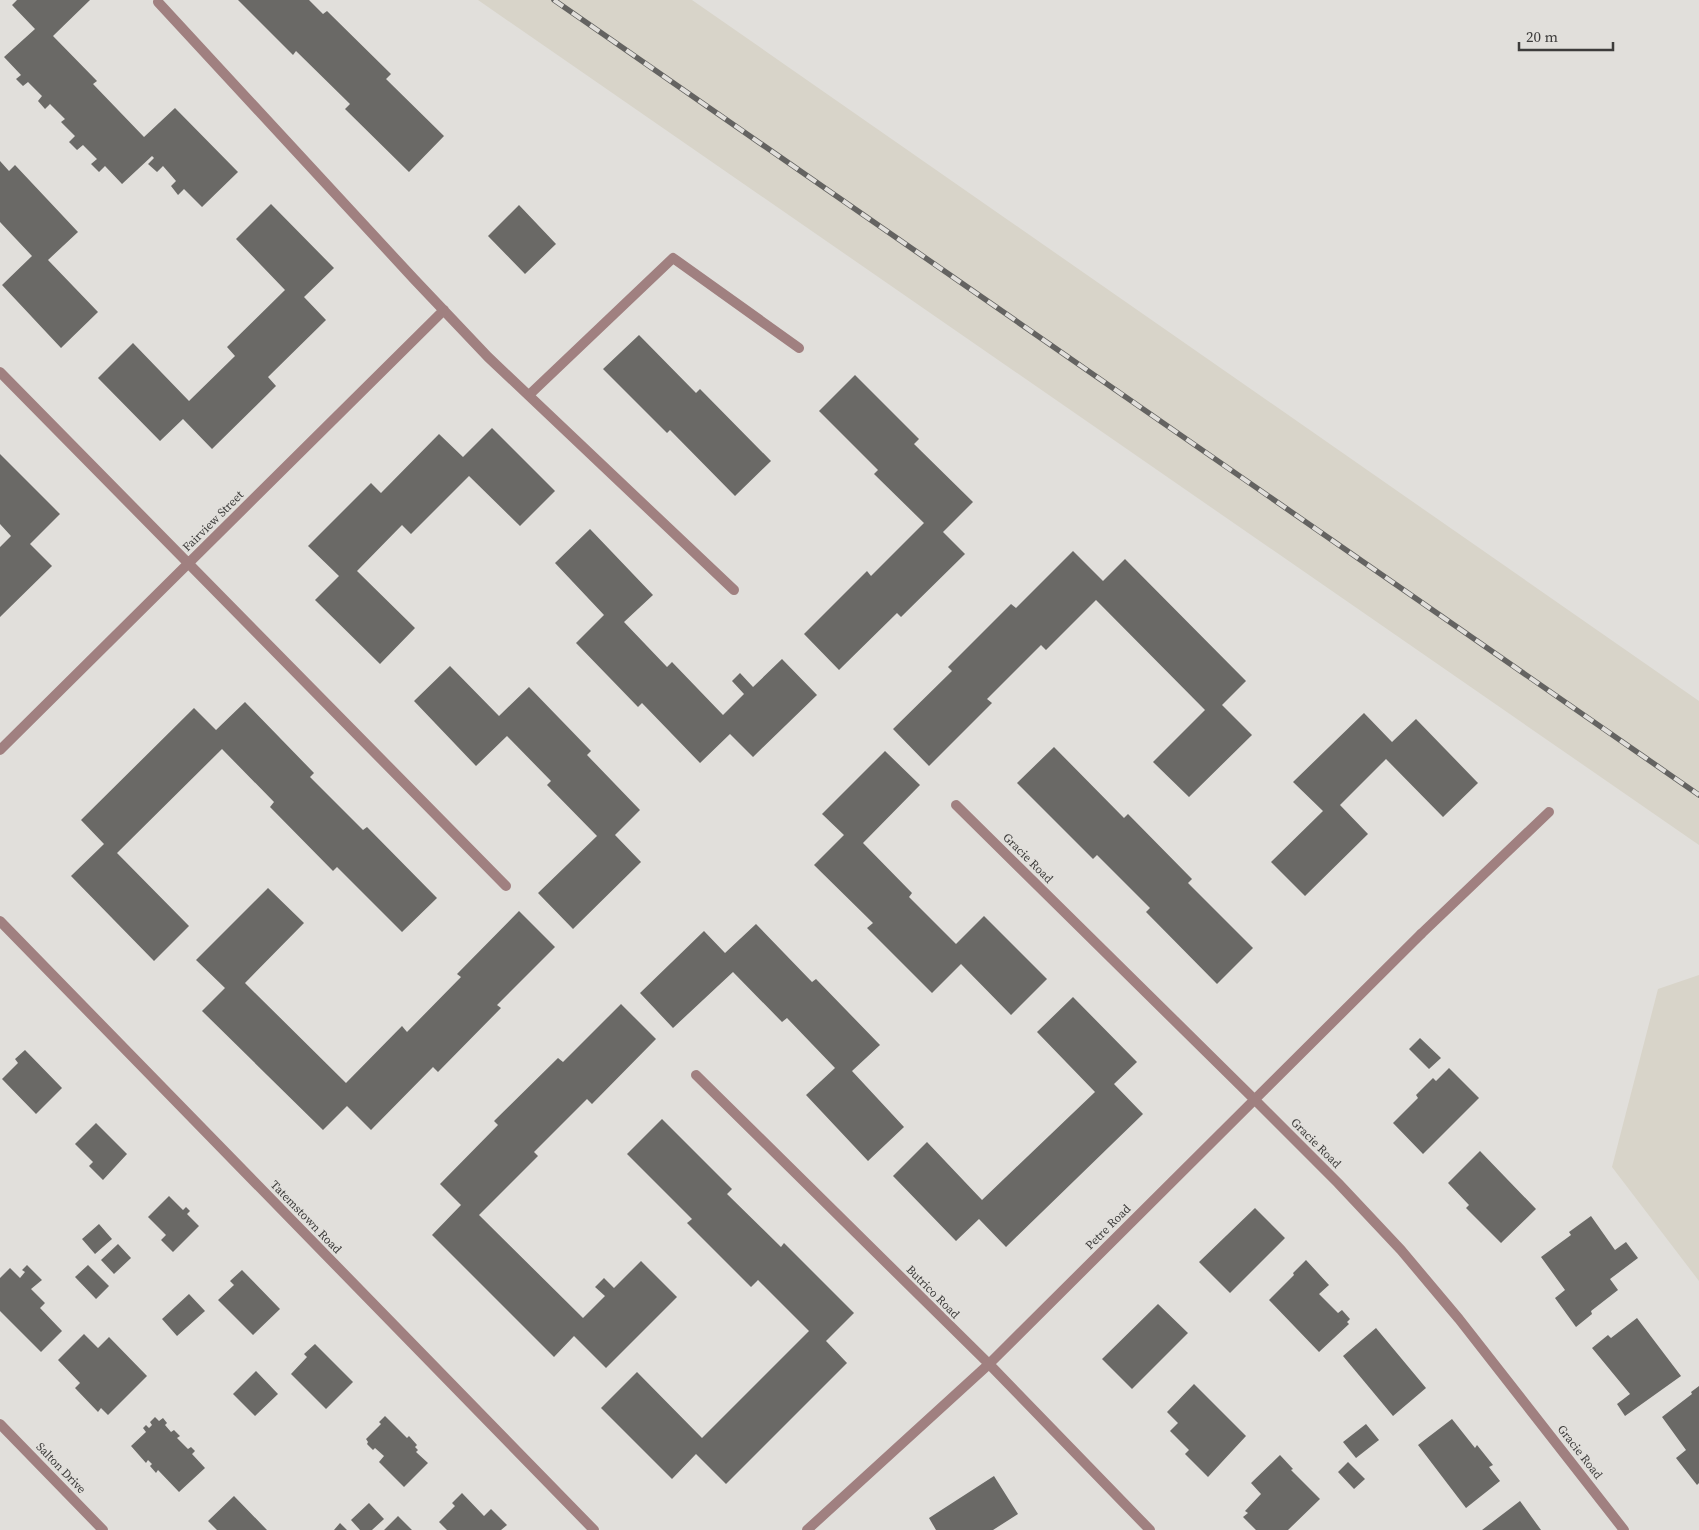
<svg xmlns="http://www.w3.org/2000/svg" width="1699" height="1530" font-family="'Source Serif 4',serif">
	<style>
		.built { fill: #d8d4c9 }
		.building { fill: #6a6966 }
		.lines { fill: none; stroke-linecap: round; stroke-linejoin: round }
		.service { stroke: #a08080; stroke-width: 10 }
		.minor { stroke: #a08080; stroke-width: 10 }
		.rail-casing { stroke: #646361; stroke-width: 5.5 }
		.rail { stroke: #e1dfdb; stroke-width: 4; stroke-dasharray: 11; stroke-linecap: butt }
		.labels { text-anchor: middle; stroke-width: 5; stroke-linejoin: round; paint-order: stroke }
		.street-label { font-size: 12px; fill: #3d3c3b; stroke: #e1dfdb }
	</style>
	<rect width="100%" height="100%" fill="#e1dfdb"/>
	<!-- built -->
	<path class="built" d="M478,0H692L1699,701V845Z
		M1699,975V1281L1612,1167L1658,989Z"/>
	<!-- building -->
	<path class="building" d="M17,0H90L53,36L97,81L93,84L144,137L175,108L238,172L202,207L184,189L178,195L171,186L176,181L163,166L157,172L148,164L154,158L152,156L122,184L105,166L99,172L91,164L97,159L83,145L77,150L69,142L75,136L61,122L65,119L50,104L45,109L38,101L42,96L28,82L23,86L16,79L21,75L4,57L35,29L12,5Z
		M238,0H309L323,14L327,11L391,74L386,79L444,136L409,172L345,109L350,104L296,51L293,55Z
		M0,161L9,171L15,165L78,232L48,260L98,312L61,348L2,285L32,256L0,222Z
		M271,204L334,268L304,297L326,320L268,377L276,386L212,449L183,419L160,441L98,378L133,343L189,401L235,356L227,347L285,290L236,239Z
		M519,205L556,244L525,274L488,236Z
		M639,335L696,393L700,389L771,461L735,496L670,430L667,433L603,369Z
		M855,375L919,439L914,444L973,502L943,532L965,554L901,617L897,613L839,670L804,634L867,571L871,576L924,523L874,474L878,470L819,411Z
		M492,428L555,491L520,526L469,476L411,534L402,525L357,571L415,628L380,664L315,600L339,576L308,546L371,483L381,493L439,434L463,457Z
		M0,454L60,514L30,544L52,566L0,617V547L11,536L0,524Z
		M590,529L653,595L624,622L667,667L672,662L723,715L744,694L732,681L740,673L753,687L782,659L817,695L753,757L730,734L700,763L642,703L638,707L576,643L604,615L555,563Z
		M1073,551L1103,581L1125,559L1246,681L1222,705L1252,735L1189,797L1153,762L1205,710L1096,600L1046,650L1041,645L987,699L992,703L929,766L893,729L952,671L948,667L1011,604L1016,608Z
		M450,666L499,716L529,687L591,751L587,755L640,810L615,835L641,862L573,929L538,893L597,836L547,785L551,781L507,736L476,766L414,701Z
		M245,702L314,773L310,777L363,830L367,827L437,898L402,932L337,867L333,871L270,807L274,802L222,749L117,853L189,926L154,961L71,876L104,844L81,820L194,708L216,730Z
		M1364,713L1392,742L1416,719L1478,783L1443,817L1386,759L1340,805L1368,834L1305,896L1271,862L1323,811L1293,782Z
		M1054,747L1124,818L1128,814L1192,879L1188,883L1253,948L1217,984L1146,912L1150,908L1097,855L1093,859L1017,783Z
		M885,751L920,785L863,843L912,893L909,897L956,944L984,916L1047,979L1011,1015L961,964L932,993L867,928L873,923L814,865L844,835L822,814Z
		M268,888L304,923L245,983L346,1083L402,1026L407,1032L461,977L457,974L519,911L555,947L497,1005L501,1008L438,1072L433,1067L371,1130L347,1106L323,1130L202,1011L225,988L196,960Z
		M756,924L812,982L816,979L880,1045L852,1071L904,1127L868,1161L806,1095L835,1068L787,1018L782,1022L733,972L673,1028L640,993L704,931L725,953Z
		M1073,997L1137,1062L1114,1084L1143,1114L1006,1247L979,1219L956,1241L893,1176L927,1142L982,1200L1095,1092L1037,1032Z
		M621,1004L656,1039L592,1104L587,1099L534,1152L538,1156L479,1215L583,1318L605,1296L595,1287L604,1278L614,1288L641,1261L677,1297L606,1368L574,1336L554,1357L432,1235L461,1205L440,1184L498,1125L494,1121L558,1058L563,1062Z
		M1420,1038L1441,1058L1429,1069L1409,1049Z
		M25,1050L62,1088L36,1114L2,1079L18,1063L15,1059Z
		M1449,1068L1479,1098L1423,1154L1393,1123L1418,1098L1416,1095L1433,1078L1436,1081Z
		M662,1119L732,1189L727,1194L781,1247L784,1243L854,1313L826,1341L847,1363L726,1484L696,1454L672,1479L601,1408L637,1372L702,1438L809,1331L758,1280L751,1287L687,1223L692,1219L627,1154Z
		M96,1123L127,1154L103,1180L89,1166L93,1162L75,1144Z
		M1480,1151L1536,1209L1501,1243L1466,1208L1469,1205L1448,1183Z
		M169,1196L183,1210L186,1207L190,1211L187,1214L199,1226L173,1252L161,1240L166,1235L148,1217Z
		M1255,1208L1285,1238L1230,1293L1199,1262Z
		M1591,1216L1615,1250L1626,1242L1638,1258L1610,1279L1618,1290L1591,1311L1592,1314L1576,1327L1555,1298L1565,1290L1541,1257L1571,1235L1569,1232Z
		M99,1224L112,1239L95,1254L82,1239Z
		M118,1244L131,1258L114,1274L101,1260Z
		M1306,1260L1329,1285L1319,1294L1338,1313L1342,1310L1350,1319L1347,1322L1349,1324L1319,1352L1269,1300L1294,1275L1293,1273Z
		M27,1265L42,1280L31,1289L45,1303L40,1308L62,1331L41,1352L0,1311V1278L10,1268L20,1278L25,1272L22,1270Z
		M88,1265L109,1286L96,1299L75,1277Z
		M242,1270L280,1309L253,1335L218,1300L234,1285L230,1281Z
		M189,1294L205,1311L177,1336L162,1319Z
		M1158,1304L1188,1333L1132,1389L1102,1359Z
		M1637,1318L1681,1376L1625,1416L1617,1404L1630,1394L1592,1348L1608,1335L1611,1338Z
		M1376,1328L1426,1388L1393,1416L1343,1356Z
		M84,1334L98,1348L109,1337L147,1376L108,1415L101,1408L98,1412L75,1388L80,1383L58,1360Z
		M315,1344L353,1382L326,1409L291,1374L307,1357L304,1354Z
		M256,1371L278,1394L255,1416L233,1394Z
		M1194,1384L1246,1436L1208,1477L1185,1454L1189,1450L1170,1431L1178,1423L1167,1412Z
		M1699,1386V1483L1697,1485L1676,1458L1686,1450L1662,1417L1692,1394L1691,1392Z
		M385,1416L407,1438L409,1436L417,1445L415,1447L418,1450L416,1452L428,1463L404,1487L379,1462L384,1456L375,1448L373,1450L367,1444L368,1442L366,1439L381,1424L379,1422Z
		M155,1417L159,1421L163,1418L167,1423L165,1425L171,1432L174,1430L180,1436L177,1438L188,1449L191,1447L195,1451L192,1454L205,1468L179,1492L158,1470L156,1473L150,1466L152,1464L148,1460L146,1463L131,1446L146,1432L143,1428L146,1425L149,1428L152,1425L150,1422Z
		M1452,1419L1475,1448L1477,1445L1493,1465L1489,1467L1500,1481L1466,1508L1418,1445Z
		M1366,1424L1379,1440L1356,1458L1343,1442Z
		M1280,1455L1293,1469L1291,1470L1320,1499L1288,1530H1256L1243,1517L1248,1513L1245,1511L1261,1494L1251,1483Z
		M1348,1462L1365,1479L1354,1489L1338,1472Z
		M994,1476L1018,1514L993,1530H936L929,1518Z
		M462,1493L484,1516L491,1509L507,1525L501,1530H447L439,1522L455,1506L452,1503Z
		M234,1496L267,1530H217L208,1521Z
		M1520,1501L1541,1530H1482Z
		M369,1503L384,1519L372,1530H360L351,1520Z
		M398,1516L412,1530H384Z
		M340,1523L347,1530H334Z"/>
	<g class="lines">
		<!-- service -->
		<path class="service" d="M529,395L673,258L799,348
			M1421,934L1549,812"/>
		<!-- minor -->
		<path class="minor" d="M158,2L414,279L488,357L734,590
			M0,372L506,886
			M0,750L444,310
			M956,805L1254,1099L1338,1183L1401,1250L1459,1319L1624,1530
			M0,921L594,1530
			M696,1075L989,1364L1150,1530
			M0,1424L103,1530
			M807,1530L989,1364L1421,934"/>
		<!-- rail casing -->
		<g class="rail-casing">
			<path id="rail" d="M554,0L1699,795"/>
		</g>
		<!-- rail -->
		<use href="#rail" class="rail"/>
	</g>
	<g class="labels">
		<!-- street labels -->
		<g class="street-label">
			<text transform="translate(213 521) rotate(-45)" y="4">Fairview Street</text>
			<text transform="translate(1028 858) rotate(45)" y="4">Gracie Road</text>
			<text transform="translate(1316 1143) rotate(45)" y="4">Gracie Road</text>
			<text transform="translate(306 1217) rotate(46)" y="4">Tatemstown Road</text>
			<text transform="translate(1108 1227) rotate(-45)" y="4">Petre Road</text>
			<text transform="translate(933 1292) rotate(45)" y="4">Butrico Road</text>
			<text transform="translate(1580 1452) rotate(52)" y="4">Gracie Road</text>
			<text transform="translate(61 1468) rotate(46)" y="4">Salton Drive</text>
		</g>
	</g>
	<!-- scale -->
	<path d="M1519 42v8h94v-8" fill="none" stroke="#3d3c3b" stroke-width="2.5"/>
	<text x="1526" y="42" font-size="15" fill="#3d3c3b" stroke="#e1dfdb" stroke-width="4" paint-order="stroke">20 m</text>
</svg>
